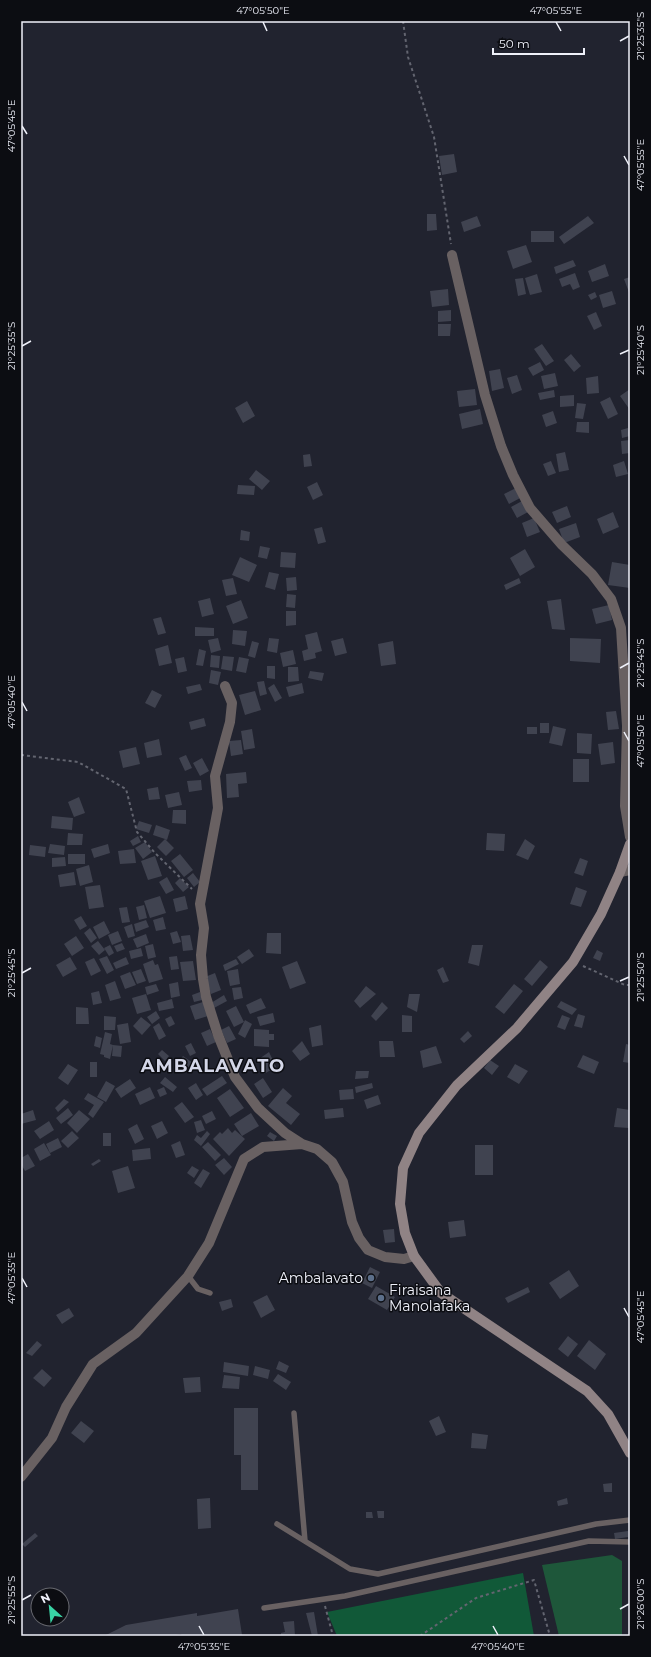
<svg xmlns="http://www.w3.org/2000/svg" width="651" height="1657" font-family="Montserrat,sans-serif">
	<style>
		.green { fill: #1e573a }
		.forest { fill: #115938 }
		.building { fill: #404350 }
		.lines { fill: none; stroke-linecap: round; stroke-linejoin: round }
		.path { stroke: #636570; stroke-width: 2; stroke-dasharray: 3 3; stroke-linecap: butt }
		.lane { stroke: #696162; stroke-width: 5.5 }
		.street { stroke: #696162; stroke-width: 10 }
		.secondary { stroke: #908385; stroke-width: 10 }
		.ticks { fill: none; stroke: #eff1fa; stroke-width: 1.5 }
		.service-dot { fill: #5c6f8a; stroke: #0c0d12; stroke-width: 1.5 }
		.labels { text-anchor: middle; stroke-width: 3; stroke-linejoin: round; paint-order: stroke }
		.poi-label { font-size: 14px; fill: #eff1fa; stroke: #0c0d12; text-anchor: end }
		.district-label { font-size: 18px; font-weight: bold; letter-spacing: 1px; fill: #d4d7e8; stroke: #0c0d12 }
		.neatline { fill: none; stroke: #eff1fa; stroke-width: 1.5 }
		.ticks-label { font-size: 10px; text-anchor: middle; fill: #eff1fa }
	</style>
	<rect width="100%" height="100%" fill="#21232f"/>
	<!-- green -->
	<path class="green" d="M612,1555L622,1561V1636H559L542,1565Z"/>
	<!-- forest -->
	<path class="forest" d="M523,1573L534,1636H337L327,1612Z"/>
	<!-- building -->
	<path class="building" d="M454,154L457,172L442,175L439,156Z
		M427,214H436L437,230L427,231Z
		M477,216L481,226L464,232L461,222Z
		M588,216L594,223L564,244L559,237Z
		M531,231H554V242H531Z
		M526,245L532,262L513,269L507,251Z
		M573,260L576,266L556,274L554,267Z
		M605,264L609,276L592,282L588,271Z
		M575,273L580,287L573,290L570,284L562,287L559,279Z
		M537,274L542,292L530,295L525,278Z
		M630,277V295L624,279Z
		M523,278L526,294L518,296L515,279Z
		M448,289L449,305L432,307L430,291Z
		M612,291L616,304L603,308L599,295Z
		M595,292L597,297L591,300L588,295Z
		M451,310V321L438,322V311Z
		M596,312L602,326L594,330L587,316Z
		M438,324H451L450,336H438Z
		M542,344L554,361L546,366L534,349Z
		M571,354L581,366L574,372L564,360Z
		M540,362L544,370L533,376L528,368Z
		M500,369L504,388L492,391L489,371Z
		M555,373L558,386L544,389L541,376Z
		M517,375L522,390L512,394L507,378Z
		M598,376L599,393L587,394L586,378Z
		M475,389L477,405L459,407L457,391Z
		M630,389V410L620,396Z
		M554,390L555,397L540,400L538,393Z
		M574,395V406L560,407V396Z
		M610,397L618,414L608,419L600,402Z
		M247,401L255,416L243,423L235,408Z
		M577,403L586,404L583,419L575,418Z
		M480,409L483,424L462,429L459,414Z
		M553,411L557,423L546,427L542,415Z
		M577,422H589V433L576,432Z
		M628,428L630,436L622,438L621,430Z
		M630,440V453L622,454L621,441Z
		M565,452L569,470L559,472L556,454Z
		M310,454L312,466L304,467L303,455Z
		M551,461L556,473L548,476L543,464Z
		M624,461L628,474L616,477L613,465Z
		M256,470L270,481L262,490L249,479Z
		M317,482L323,495L313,500L307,487Z
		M238,485L255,486L254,495L237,494Z
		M516,488L522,497L509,504L504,494Z
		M522,501L528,512L517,518L511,507Z
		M567,506L571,517L557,523L552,512Z
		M613,512L619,527L603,534L597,519Z
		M534,518L540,532L527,537L522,523Z
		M576,523L580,537L564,543L559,529Z
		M322,527L326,542L318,544L314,529Z
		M241,530L250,532L249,541L240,540Z
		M260,546L270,548L267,559L258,557Z
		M525,549L535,567L520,576L510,558Z
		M281,552L296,553L295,568L280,567Z
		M240,557L257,565L249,582L232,575Z
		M612,562L630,565V588L608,585Z
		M269,572L279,574L275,590L265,587Z
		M296,577L297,590L287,591L286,578Z
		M233,578L237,594L226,596L222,580Z
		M519,578L521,583L506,590L504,585Z
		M287,594L296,595L295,608L286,607Z
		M210,598L214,614L202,617L198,601Z
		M561,599L565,630L552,629L547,601Z
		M241,600L248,618L233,624L226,606Z
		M609,605L612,620L596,624L592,609Z
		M286,611H296V625L286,626Z
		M161,617L166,633L158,635L153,619Z
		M195,627L214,628V636H195Z
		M233,630L247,631L245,646L232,644Z
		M317,632L322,651L315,653L316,658L304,661L302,651L308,649L305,635Z
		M218,638L221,650L211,653L208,640Z
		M269,638L279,639L277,653L267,651Z
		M343,638L347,653L335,656L331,641Z
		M570,638L601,639L600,663L570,661Z
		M252,641L259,643L255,658L248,656Z
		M393,641L396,664L381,666L378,644Z
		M168,645L172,663L159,666L155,649Z
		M199,649L206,651L203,666L196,665Z
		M293,650L296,664L283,667L280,653Z
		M211,655L220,656L219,668L210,667Z
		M223,656L234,657L232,671L221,669Z
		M184,657L187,671L178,673L175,659Z
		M239,657L249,659L246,673L236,671Z
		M267,666H275V679L267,678Z
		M288,667H298L299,681L288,682Z
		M211,670L221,672L218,685L209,683Z
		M310,671L324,673L322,681L308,678Z
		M264,681L267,694L260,696L257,682Z
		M302,683L304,693L289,697L286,687Z
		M200,684L202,690L188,694L186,687Z
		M274,684L282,698L275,702L268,688Z
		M152,690L162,695L155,708L145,703Z
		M255,691L261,710L245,715L239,695Z
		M616,711L619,729L608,730L606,712Z
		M204,718L206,726L191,730L189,722Z
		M540,723H549V733H540Z
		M553,726L566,729L562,746L549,743Z
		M527,727H537V734H527Z
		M252,729L255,748L244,750L241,731Z
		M577,733L592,734L591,754L577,753Z
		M159,739L162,755L147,758L144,743Z
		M241,740L243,754L231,756L229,741Z
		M613,742L615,763L601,765L598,744Z
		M136,747L140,764L123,768L119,751Z
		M186,755L192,768L185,771L179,758Z
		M202,758L209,771L200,776L193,763Z
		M573,759H589V782H573Z
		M246,772L247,783L238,784L239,797L227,798L226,774Z
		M201,780L202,790L189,792L187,781Z
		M158,787L160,799L149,800L147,789Z
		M179,792L182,805L168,808L165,795Z
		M79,797L85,813L74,817L68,802Z
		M173,810H186V824L172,823Z
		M52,816L73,818L72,830L51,828Z
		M139,821L152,825L149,833L136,829Z
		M156,825L170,830L167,840L165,839L174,848L166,856L157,847L165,839L153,835Z
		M68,833L83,834L82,845H67Z
		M487,833L505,834L504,851L486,850Z
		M138,836L141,842L133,846L130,841Z
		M525,839L535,846L528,860L516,855Z
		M145,842L152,852L143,859L135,848Z
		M50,844L65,846L64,855L48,853Z
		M108,844L110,853L94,858L91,849Z
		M30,845L46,847L45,857L29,855Z
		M134,849L136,863L120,864L118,851Z
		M68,854H85V864H68Z
		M180,854L193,870L184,877L171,861Z
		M155,856L162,876L148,880L141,861Z
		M65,857L66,866L52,867V858Z
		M580,858L588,861L583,876L574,873Z
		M89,865L93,882L80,886L76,869Z
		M74,872L76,885L60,887L58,875Z
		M193,873L200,882L194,887L187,878Z
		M167,877L174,890L166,894L159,882Z
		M180,878L189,887L183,892L175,883Z
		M100,885L104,907L89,909L85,887Z
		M576,887L587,891L581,907L570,904Z
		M160,896L166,913L150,918L144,901Z
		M185,896L188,909L176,912L173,899Z
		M144,905L147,918L139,920L136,907Z
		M127,907L130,922L122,923L119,908Z
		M81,916L87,926L80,930L74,920Z
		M163,917L166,929L156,931L153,920Z
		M146,920L149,927L136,932L134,924Z
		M104,921L110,933L99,939L93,927Z
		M132,924L135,936L128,938L124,927Z
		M90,928L97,938L91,943L84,933Z
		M118,931L122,941L112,945L108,935Z
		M177,931L181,942L173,944L170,933Z
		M267,933H281V954L266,953Z
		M146,934L149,943L137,948L133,939Z
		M190,935L193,950L183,951L181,936Z
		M76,936L84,948L72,956L64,944Z
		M98,941L105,950L99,955L91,946Z
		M122,943L125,949L117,952L114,946Z
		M153,944L156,957L148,959L145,946Z
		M110,945L114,953L109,956L104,948Z
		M472,945H483L479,966L468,963Z
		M141,948L143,956L131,959L129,951Z
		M249,949L254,956L242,964L237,957Z
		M597,950L603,953L600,961L593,958Z
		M107,956L114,970L107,974L99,959Z
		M177,956L179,969L171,970L169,957Z
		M70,957L77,969L63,977L56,965Z
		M126,957L129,964L116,969L113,963Z
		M94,958L101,971L91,976L85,962Z
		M236,959L239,964L225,971L223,965Z
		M153,960L155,965L158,964L163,979L149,983L143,964Z
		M540,960L548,967L532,986L524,979Z
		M193,961L196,980L183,981L180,962Z
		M297,961L306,983L290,989L282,967Z
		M443,967L449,981L443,983L437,970Z
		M141,969L146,981L137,984L132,972Z
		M238,969L240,984L230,986L227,971Z
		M130,972L136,985L125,989L120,976Z
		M215,973L221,990L211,994L205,977Z
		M115,981L121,998L110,1001L105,985Z
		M178,982L180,996L171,998L169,984Z
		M156,984L159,991L147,995L145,987Z
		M514,984L523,991L504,1014L495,1007Z
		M366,986L376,994L360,1008L354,1001Z
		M241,987L243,998L234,1000L232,988Z
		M99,991L102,1003L93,1005L91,993Z
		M200,992L202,1000L194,1002L192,995Z
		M146,994L151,1010L137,1014L132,998Z
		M409,994H420L417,1012L407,1007Z
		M224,995L227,1001L214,1008L211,1003Z
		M261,998L266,1008L250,1014L246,1005Z
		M172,999L174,1008L159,1011L157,1003Z
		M561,1001L577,1009L572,1015L557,1007Z
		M203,1002L208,1016L195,1020L190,1006Z
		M382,1002L388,1008L376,1021L371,1016Z
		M236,1006L244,1022L234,1027L226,1011Z
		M76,1007L88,1008L89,1024H76Z
		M156,1011L160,1018L152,1024L147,1017Z
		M273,1013L275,1022L260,1026L257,1017Z
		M578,1014L585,1016L582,1028L574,1026Z
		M402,1015L412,1016V1032H402Z
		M562,1015L570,1018L565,1030L557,1027Z
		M104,1016L116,1017L115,1030H104Z
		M171,1016L175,1024L169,1027L165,1019Z
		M141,1017L151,1025L142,1035L133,1026Z
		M245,1020L252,1024L245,1038L238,1034Z
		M128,1023L131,1042L120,1044L117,1025Z
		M159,1023L166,1036L159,1040L153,1027Z
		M321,1025L323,1045L312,1047L309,1028Z
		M229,1026L236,1039L227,1043L221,1030Z
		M210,1029L216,1042L207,1046L201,1033Z
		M254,1029L269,1030V1034H274V1040H269V1047L254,1046Z
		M468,1031L472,1036L464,1043L460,1039Z
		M105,1032L112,1034L110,1044L113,1045L110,1059L104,1057V1055L100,1054Z
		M96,1036L102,1038L100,1048L94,1046Z
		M302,1041L310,1054L300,1061L292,1051Z
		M379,1041H393L395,1057H380Z
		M191,1043L196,1053L190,1056L185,1046Z
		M626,1044L630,1045V1063L623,1062Z
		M113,1045L122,1046L121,1057L112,1056Z
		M436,1046L442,1063L423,1068L420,1051Z
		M162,1050L169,1056L165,1061L158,1054Z
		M269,1052L276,1067L264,1074L259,1059Z
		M583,1055L599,1062L594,1074L577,1067Z
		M183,1056L193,1063L190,1068L179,1061Z
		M490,1060L499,1066L492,1075L484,1068Z
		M90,1062H97V1077H90Z
		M68,1064L78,1070L68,1085L58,1078Z
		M515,1064L528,1071L519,1084L507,1077Z
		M356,1071H369L368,1078L355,1079Z
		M222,1076L227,1083L207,1096L202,1089Z
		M165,1077L177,1087L173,1092L160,1083Z
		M263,1078L272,1092L263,1098L254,1084Z
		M130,1079L136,1088L121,1098L115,1089Z
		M106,1081L115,1086L106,1102L97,1097Z
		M196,1083L203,1095L196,1100L188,1088Z
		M372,1083L373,1088L356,1093L355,1087Z
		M150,1087L155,1098L140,1105L135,1094Z
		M164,1087L167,1094L160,1097L157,1090Z
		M283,1088L292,1096L286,1103L300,1114L291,1125L268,1106Z
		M230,1089L244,1108L230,1117L217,1098Z
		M353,1089L354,1099L340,1100L339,1090Z
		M88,1093L104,1102L93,1118L88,1114L94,1105L84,1099Z
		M378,1095L381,1104L367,1109L364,1100Z
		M64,1099L69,1102L58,1112L55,1108Z
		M182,1102L194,1117L185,1123L174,1108Z
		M68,1108L73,1115L61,1124L56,1118Z
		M343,1108L344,1117L325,1119L324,1110Z
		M617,1108L630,1110L629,1128L614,1127Z
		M33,1110L36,1120L21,1124V1114Z
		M79,1110L90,1119L77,1133L67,1123Z
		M212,1111L216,1119L206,1124L202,1116Z
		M251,1113L259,1126L242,1136L234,1124Z
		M201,1120L205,1130L197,1133L194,1122Z
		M49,1121L54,1130L40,1139L34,1131Z
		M162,1121L168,1133L157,1139L151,1126Z
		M137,1124L144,1139L135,1144L128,1129Z
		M228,1128L232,1133L235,1130L245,1139L229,1156L213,1139L220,1132L222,1134Z
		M72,1131L79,1138L68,1148L61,1141Z
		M207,1131L210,1134L201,1146L194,1140L197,1135L201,1138Z
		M270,1132L277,1136L274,1141L267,1136Z
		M103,1133H111V1146H103Z
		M58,1138L62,1147L50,1153L46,1144Z
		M180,1141L185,1155L176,1158L171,1145Z
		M208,1142L221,1155L215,1161L202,1147Z
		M44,1143L51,1155L40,1161L34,1149Z
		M475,1145H493V1175H475Z
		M150,1148L151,1159L133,1161L132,1150Z
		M28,1154L35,1166L25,1171L21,1164V1158Z
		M224,1158L232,1167L224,1175L215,1165Z
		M99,1159L101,1161L93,1166L91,1164Z
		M128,1166L135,1188L118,1193L112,1171Z
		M192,1166L199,1170L194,1178L187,1173Z
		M203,1169L210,1173L201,1188L194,1183Z
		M464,1220L466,1236L450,1238L448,1222Z
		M394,1229L395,1242L385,1243L383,1230Z
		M370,1267L380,1272L372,1288L362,1283Z
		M569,1270L579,1286L560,1299L549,1283Z
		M376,1286L395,1297L387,1310L368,1299Z
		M528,1287L530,1292L508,1303L505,1298Z
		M267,1295L275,1310L261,1318L253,1302Z
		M231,1299L233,1307L222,1311L219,1302Z
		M69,1308L74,1316L62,1324L56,1315Z
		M568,1336L578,1344L568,1357L558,1349Z
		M589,1340L606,1354L595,1370L577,1356Z
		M37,1341L42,1345L32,1356L26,1353Z
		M279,1361L289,1366L286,1373L276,1369Z
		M224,1362L249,1366L248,1376L223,1372Z
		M255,1366L270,1370L268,1379L253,1375Z
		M42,1369L52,1378L44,1387L33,1378Z
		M278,1374L291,1382L286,1390L273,1381Z
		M224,1375L240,1377L239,1389L222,1388Z
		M200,1377L201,1392L185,1393L183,1378Z
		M234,1408H258V1490H241V1455H234Z
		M439,1416L446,1432L436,1436L429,1421Z
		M81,1421L94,1431L84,1443L71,1433Z
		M472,1433L488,1435L486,1449L471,1448Z
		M612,1483V1492H604L603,1484Z
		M210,1498L211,1528L198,1529L197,1499Z
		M567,1498L568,1504L558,1506L557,1501Z
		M377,1511H384V1518H378Z
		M366,1512H372L373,1518H366Z
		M628,1531V1537L615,1539L614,1533Z
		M35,1533L38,1536L25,1547L22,1544Z
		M238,1609L242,1635L182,1636L181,1634L171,1636H104L126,1625L197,1613V1616Z
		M314,1612L318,1636H312L306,1613Z
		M294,1621L295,1636H281V1633L285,1632L283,1622Z"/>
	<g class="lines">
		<!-- path -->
		<path class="path" d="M403,21L408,57L434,137L451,244
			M21,755L78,762L126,789L137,832L155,853L192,889
			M583,966L625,985H630
			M325,1606L333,1636
			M420,1636L476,1598L534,1580L550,1636"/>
		<!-- lane -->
		<path class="lane" d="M188,1276L198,1289L210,1293
			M294,1413L305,1541
			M277,1524L350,1569L378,1574L596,1524L630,1520
			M264,1608L345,1596L589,1541L630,1542"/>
		<!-- street -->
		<path class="street" d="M452,255L485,395L501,446L513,475L530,508L562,545L592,574L611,599L621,628L627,726L625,806L630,837
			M225,686L232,703L230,722L215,776L218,808L200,904L204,928L201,955L203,979L206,997L218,1035L235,1077L258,1108L285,1133L302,1144L317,1149L332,1162L343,1182L352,1222L359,1238L368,1250L385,1257L404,1259L414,1256
			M620,872L630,870
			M21,1477L52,1438L66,1407L93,1364L136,1333L188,1276L209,1243L244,1159L263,1147L302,1144"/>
		<!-- secondary -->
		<path class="secondary" d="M630,844L620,872L601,914L573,962L517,1028L457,1085L419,1133L403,1168L400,1204L405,1233L414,1256L441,1293L587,1391L608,1414L630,1453"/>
	</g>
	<!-- ticks -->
	<path class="ticks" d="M263,22L267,31M556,22L561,31M620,41L629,36M22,126L27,134M624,156L629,165M22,346L31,341M620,354L629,350M620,668L629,663M22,702L27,711M624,732L629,741M22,973L31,968M620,981L629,977M22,1278L27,1287M624,1308L629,1317M22,1600L31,1595M620,1609L629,1604M199,1626L204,1635M493,1626L498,1635"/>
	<!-- markers -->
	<g class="service-dot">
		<circle cx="371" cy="1278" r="4"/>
		<circle cx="381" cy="1298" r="4"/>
	</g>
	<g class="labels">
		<!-- poi labels -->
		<g class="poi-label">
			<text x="363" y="1283">Ambalavato</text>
			<text x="389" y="1295" text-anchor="start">Firaisana<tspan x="389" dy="16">Manolafaka</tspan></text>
		</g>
		<!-- district labels -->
		<g class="district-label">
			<text x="213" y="1072">AMBALAVATO</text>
		</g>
	</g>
	<!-- border -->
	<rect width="651" height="1657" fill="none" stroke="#0c0d12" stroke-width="44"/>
	<!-- north arrow -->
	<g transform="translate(50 1607) rotate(333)"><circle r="19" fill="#0c0d12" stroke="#67686f"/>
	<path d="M0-3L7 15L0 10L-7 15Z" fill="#39d4a5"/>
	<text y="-6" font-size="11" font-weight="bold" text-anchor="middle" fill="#eff1fa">N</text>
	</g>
	<!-- scale -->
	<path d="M493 48v6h91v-6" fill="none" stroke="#eff1fa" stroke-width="2"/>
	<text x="499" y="48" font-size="12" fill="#eff1fa" stroke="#0c0d12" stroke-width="3" paint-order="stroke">50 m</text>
	<rect x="22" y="22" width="607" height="1613" class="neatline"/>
	<g class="ticks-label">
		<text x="263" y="14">47°05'50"E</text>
		<text x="556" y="14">47°05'55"E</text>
		<text transform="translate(640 36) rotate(-90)" y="4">21°25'35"S</text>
		<text transform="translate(11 126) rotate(-90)" y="4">47°05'45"E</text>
		<text transform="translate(640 165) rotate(-90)" y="4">47°05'55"E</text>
		<text transform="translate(11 346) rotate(-90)" y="4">21°25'35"S</text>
		<text transform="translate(640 350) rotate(-90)" y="4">21°25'40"S</text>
		<text transform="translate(640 663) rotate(-90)" y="4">21°25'45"S</text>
		<text transform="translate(11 702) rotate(-90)" y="4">47°05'40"E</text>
		<text transform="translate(640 741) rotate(-90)" y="4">47°05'50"E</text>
		<text transform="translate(11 973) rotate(-90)" y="4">21°25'45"S</text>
		<text transform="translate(640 977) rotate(-90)" y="4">21°25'50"S</text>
		<text transform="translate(11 1278) rotate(-90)" y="4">47°05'35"E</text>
		<text transform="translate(640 1317) rotate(-90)" y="4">47°05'45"E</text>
		<text transform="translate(11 1600) rotate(-90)" y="4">21°25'55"S</text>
		<text transform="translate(640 1604) rotate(-90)" y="4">21°26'00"S</text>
		<text x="204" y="1650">47°05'35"E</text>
		<text x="498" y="1650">47°05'40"E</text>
	</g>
</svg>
